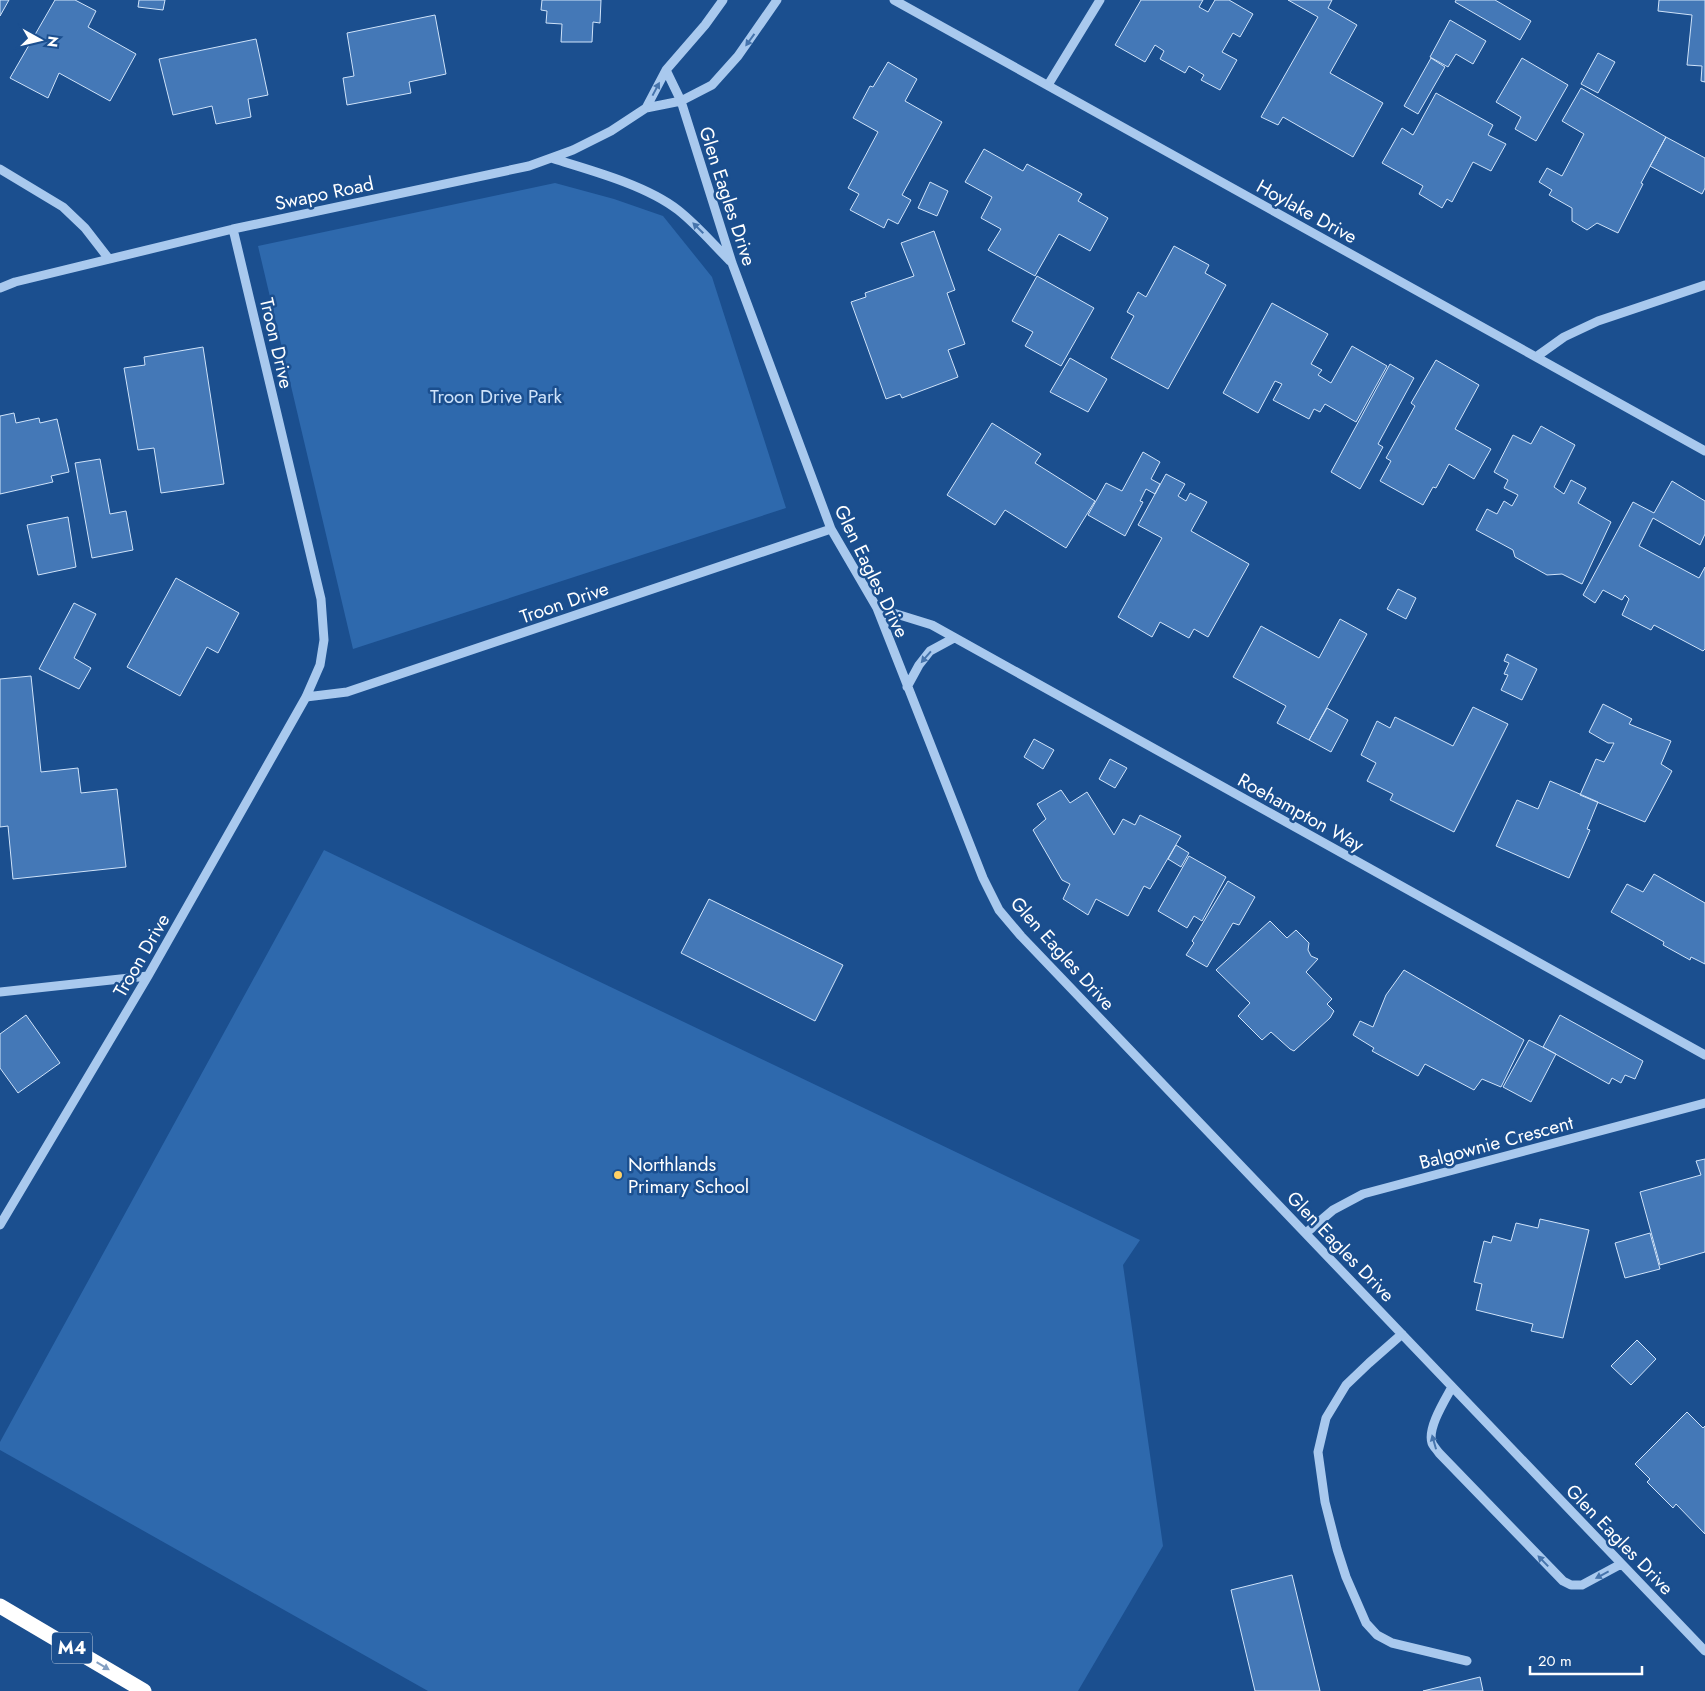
<svg xmlns="http://www.w3.org/2000/svg" width="1705" height="1691" font-family="Jost,sans-serif">
	<style>
		.green { fill: #2e69ad }
		.building { fill: #4478b7; stroke: #cfe3fa }
		.lines { fill: none; stroke-linecap: round; stroke-linejoin: round }
		.minor { stroke: #a9c9ee; stroke-width: 9 }
		.highway { stroke: #fff; stroke-width: 15 }
		.oneway { fill: #4674ac }
		.oneway2 { fill: #829ec1 }
		.poi-dot { fill: #ffd166; stroke: #1b4f8f; stroke-width: 2 }
		.labels { text-anchor: middle; stroke-width: 5; stroke-linejoin: round; paint-order: stroke }
		.shield { fill: #1b4f8f; stroke: #bbcadd; stroke-width: 1 }
		.shield-label { font-size: 18px; font-weight: bold; fill: #fff }
		.street-label { font-size: 19px; fill: #fff; stroke: #1b4f8f }
		.park-label { font-size: 19px; fill: #cfe3fa; stroke: #1b4f8f }
		.poi-label { font-size: 19px; fill: #fff; stroke: #1b4f8f; text-anchor: start }
	</style>
	<rect width="100%" height="100%" fill="#1b4f8f"/>
	<!-- green -->
	<path class="green" d="M555,183L614,199L663,216L712,277L786,508L353,649L258,246Z
		M324,850L1140,1240L1123,1265L1163,1546L1078,1691H428L0,1450V1442Z"/>
	<!-- building -->
	<path class="building" d="M0,0H9L0,16Z
		M55,0H75L96,11L88,27L136,54L110,101L59,73L48,98L10,78Z
		M139,0H165L163,10L138,7Z
		M542,0H601L600,23L593,22L592,42H561L562,24L546,23L547,11L541,10Z
		M1141,0H1203L1199,7L1208,12L1215,0H1229L1253,14L1240,37L1233,33L1222,52L1237,60L1220,90L1201,80L1204,75L1189,66L1185,73L1160,59L1164,51L1155,45L1145,62L1115,45Z
		M1288,0H1332L1328,8L1357,25L1330,73L1383,103L1353,157L1283,117L1278,125L1261,117L1318,17Z
		M1456,0H1495L1531,21L1520,40L1455,2Z
		M1659,0H1705V82L1701,81L1702,66L1687,65L1692,15L1658,11Z
		M435,15L446,74L409,82L411,93L347,105L343,78L354,76L347,33Z
		M1450,20L1486,41L1473,64L1456,54L1448,67L1430,57Z
		M256,39L268,95L248,99L251,117L216,124L212,106L173,115L159,59Z
		M1598,53L1615,62L1598,93L1581,84Z
		M1431,58L1445,67L1418,114L1404,106Z
		M1522,58L1568,85L1536,141L1515,129L1521,117L1496,102Z
		M888,62L917,79L905,101L942,122L902,195L911,200L898,224L888,219L884,228L850,210L859,194L848,188L878,132L853,118L870,86L873,87Z
		M1581,88L1666,137L1641,183L1643,184L1618,233L1597,223L1587,230L1572,221V208L1549,195L1552,190L1539,182L1547,168L1562,176L1584,134L1562,121Z
		M1436,93L1493,125L1488,135L1506,144L1491,171L1473,162L1452,202L1447,199L1442,208L1419,194L1423,186L1382,163L1402,128L1413,135Z
		M1666,137L1705,158V188L1702,194L1650,166Z
		M984,149L1023,171L1027,164L1082,194L1078,201L1108,218L1090,251L1059,234L1035,276L988,250L1001,229L981,218L992,197L965,182Z
		M930,182L948,191L937,216L918,208Z
		M934,231L955,290L947,293L965,344L948,350L958,377L902,398L900,394L886,399L851,302L866,297L865,293L914,276L901,243Z
		M1174,246L1209,265L1205,273L1226,285L1168,389L1111,358L1134,316L1127,312L1138,292L1146,297Z
		M1037,276L1094,308L1061,366L1025,346L1033,332L1012,321Z
		M1272,303L1328,334L1311,364L1322,370L1318,375L1331,383L1352,346L1387,366L1356,422L1325,404L1320,412L1314,409L1309,419L1273,400L1282,384L1275,381L1258,413L1223,393Z
		M203,347L224,484L161,493L154,448L138,450L124,368L145,365L144,357Z
		M1070,358L1107,379L1088,412L1050,392Z
		M1436,360L1479,385L1455,429L1491,449L1474,479L1449,464L1436,488L1433,487L1423,505L1380,481L1391,461L1386,458L1415,406L1411,403Z
		M1390,364L1414,378L1378,444L1383,447L1360,489L1331,472Z
		M14,413L16,423L39,418L40,423L57,419L69,472L51,476L53,482L0,494V416Z
		M992,423L1041,454L1035,463L1095,501L1066,548L1005,510L995,525L947,495Z
		M1541,426L1575,445L1554,487L1564,494L1571,480L1586,488L1578,503L1611,522L1582,584L1562,574L1547,575L1515,557L1513,550L1476,530L1487,509L1497,514L1504,501L1512,506L1518,495L1504,488L1508,480L1494,472L1513,435L1531,444Z
		M1143,452L1160,462L1151,479L1160,484L1155,494L1146,489L1140,501L1143,502L1125,536L1088,515L1106,483L1122,491Z
		M100,459L110,514L126,511L133,550L92,558L75,463Z
		M1166,474L1185,484L1178,496L1186,501L1190,493L1207,502L1191,531L1249,564L1208,637L1194,629L1189,638L1160,622L1152,637L1118,617L1162,538L1138,525Z
		M1672,481L1705,501V534L1700,545L1653,518L1639,546L1699,578L1705,567V649L1703,651L1654,625L1651,630L1622,615L1629,599L1625,595L1622,600L1603,590L1595,603L1583,595L1633,502L1654,513Z
		M68,517L76,567L38,575L27,525Z
		M176,578L239,613L218,653L207,647L180,696L127,667Z
		M1398,589L1416,598L1406,619L1387,609Z
		M74,603L96,614L74,658L91,668L79,689L39,669Z
		M1340,619L1367,634L1309,740L1277,723L1286,706L1233,677L1261,626L1319,658Z
		M1507,654L1537,669L1522,700L1501,690L1508,675L1504,674L1509,663L1504,661Z
		M31,676L41,772L78,768L81,793L117,789L126,867L13,879L8,826L0,827V679Z
		M1603,704L1632,719L1629,724L1671,741L1661,764L1672,771L1645,822L1580,795L1596,759L1604,762L1614,743H1608L1589,732Z
		M1473,707L1508,724L1454,832L1390,800L1393,794L1367,781L1376,763L1361,755L1377,721L1390,728L1395,717L1453,746Z
		M1327,708L1348,720L1331,752L1309,740Z
		M1034,739L1054,750L1043,769L1024,757Z
		M1110,759L1127,768L1115,788L1099,779Z
		M1550,781L1598,802L1587,829L1590,830L1569,878L1496,846L1517,800L1538,809Z
		M1061,790L1070,803L1087,792L1114,835L1123,819L1135,825L1140,815L1181,836L1150,889L1144,886L1128,916L1096,899L1088,915L1063,899L1070,884L1062,880L1033,830L1046,819L1037,804Z
		M1176,845L1189,853L1181,867L1168,859Z
		M1189,856L1226,877L1202,921L1194,916L1187,928L1158,911Z
		M1654,874L1705,903V964L1691,957L1690,960L1663,945L1664,942L1611,912L1627,884L1643,892Z
		M1228,881L1255,897L1239,925L1233,923L1207,967L1186,955L1194,943L1192,941Z
		M709,899L843,965L815,1021L681,953Z
		M1270,921L1287,938L1296,930L1309,943L1308,950L1311,956L1318,959L1306,972L1332,999L1327,1004L1334,1011L1330,1018L1294,1051L1290,1049L1271,1032L1262,1040L1238,1016L1250,1003L1216,970Z
		M1404,970L1524,1040L1501,1087L1482,1079L1474,1090L1425,1064L1418,1076L1372,1051L1374,1048L1353,1035L1360,1021L1373,1027L1386,995Z
		M26,1015L60,1063L18,1093L0,1068V1034Z
		M1560,1015L1643,1061L1635,1079L1625,1075L1621,1083L1612,1078L1609,1084L1543,1047Z
		M1529,1040L1556,1054L1531,1102L1503,1087Z
		M1705,1159V1252L1660,1265L1640,1192L1701,1175L1696,1161Z
		M1540,1219L1589,1230L1563,1338L1531,1331L1533,1324L1476,1310L1482,1284L1474,1282L1484,1241L1491,1243L1493,1236L1511,1241L1516,1223L1538,1228Z
		M1650,1233L1660,1269L1625,1278L1615,1243Z
		M1637,1340L1656,1359L1631,1385L1611,1366Z
		M1687,1412L1703,1428L1705,1426V1534L1676,1504L1673,1508L1647,1482L1650,1479L1635,1464Z
		M1292,1575L1320,1691H1255L1231,1590Z
		M1480,1677L1483,1691H1423Z"/>
	<g class="lines">
		<!-- minor -->
		<path class="minor" d="M894,0L1705,451
			M666,70L681,101L732,263L831,529L877,608L983,878L999,910L1021,936L1705,1651
			M1048,85L1100,0
			M646,108L666,70L705,25L723,0
			M551,158C590,170 646,185 678,210C697,225 713,244 730,261
			M0,169L63,207L85,228L109,259
			M0,288L15,282L233,229L529,166L573,150L611,131L646,108L681,101L712,85L738,56L777,0
			M1536,357L1564,337L1598,321L1705,285
			M877,608L932,625L1705,1055
			M907,687L919,665L930,651L954,638
			M306,697L347,692L831,529
			M0,992L148,976
			M0,1225L148,976L306,697L320,665L324,640L321,599L233,229
			M1306,1233L1333,1210L1363,1194L1705,1103
			M1402,1334L1369,1363L1346,1385L1326,1418L1318,1452L1325,1502L1337,1549L1346,1577L1366,1623L1377,1635L1392,1643L1467,1661
			M1452,1387C1445,1400 1427,1428 1432,1443C1433,1446 1437,1450 1439,1453L1563,1581L1571,1585H1582L1621,1564"/>
		<!-- highway -->
		<path class="highway" d="M0,1606L144,1691"/>
	</g>
	<!-- one-way arrows -->
	<defs><path id="oneway-solid" d="M-6-.8H1V-3.2L6.5 0L1 3.2V.8H-6Z" transform="scale(1.25)"/></defs>
	<g class="oneway">
		<use href="#oneway-solid" transform="translate(750 40) rotate(126)"/>
		<use href="#oneway-solid" transform="translate(656 89) rotate(-62)"/>
		<use href="#oneway-solid" transform="translate(698 228) rotate(-135)"/>
		<use href="#oneway-solid" transform="translate(926 657) rotate(131)"/>
		<use href="#oneway-solid" transform="translate(1434 1442) rotate(-106)"/>
		<use href="#oneway-solid" transform="translate(1543 1561) rotate(-134)"/>
		<use href="#oneway-solid" transform="translate(1602 1575) rotate(152)"/>
	</g>
	<use class="oneway2" href="#oneway-solid" transform="translate(103 1666) rotate(31)"/>
	<!-- markers -->
	<circle class="poi-dot" cx="618" cy="1175" r="5"/>
	<g class="labels">
		<!-- shield labels -->
		<rect class="shield" x="52" y="1632.5" width="40" height="31" rx="4"/>
		<g class="shield-label">
			<text x="72" y="1654">M4</text>
		</g>
		<!-- street labels -->
		<g class="street-label">
			<text transform="translate(324 193) rotate(-12)" y="7">Swapo Road</text>
			<text transform="translate(728 196) rotate(72)" y="7">Glen Eagles Drive</text>
			<text transform="translate(1307 211) rotate(29)" y="7">Hoylake Drive</text>
			<text transform="translate(277 343) rotate(77)" y="7">Troon Drive</text>
			<text transform="translate(872 571) rotate(64)" y="7">Glen Eagles Drive</text>
			<text transform="translate(564 602) rotate(-19)" y="7">Troon Drive</text>
			<text transform="translate(1301 812) rotate(29)" y="7">Roehampton Way</text>
			<text transform="translate(1063 953) rotate(48)" y="7">Glen Eagles Drive</text>
			<text transform="translate(141 955) rotate(-60)" y="7">Troon Drive</text>
			<text transform="translate(1496 1142) rotate(-15)" y="7">Balgownie Crescent</text>
			<text transform="translate(1341 1246) rotate(46)" y="7">Glen Eagles Drive</text>
			<text transform="translate(1620 1539) rotate(46)" y="7">Glen Eagles Drive</text>
		</g>
		<!-- park labels -->
		<g class="park-label">
			<text x="496" y="403">Troon Drive Park</text>
		</g>
		<!-- poi labels -->
		<g class="poi-label">
			<text x="628" y="1171">Northlands<tspan x="628" dy="22">Primary School</tspan></text>
		</g>
	</g>
	<!-- north arrow -->
	<g transform="translate(40 40) rotate(98)" stroke="#1b4f8f" stroke-width="4" paint-order="stroke">
	<path d="M0-4L9 19L0 12L-9 19Z" fill="#ffffff"/>
	<text y="-8" font-size="14" font-weight="bold" text-anchor="middle" fill="#ffffff">N</text>
	</g>
	<!-- scale -->
	<path d="M1530 1666v8h112v-8" fill="none" stroke="#ffffff" stroke-width="2.5"/>
	<text x="1538" y="1666" font-size="15" fill="#ffffff" stroke="#1b4f8f" stroke-width="4" paint-order="stroke">20 m</text>
</svg>
